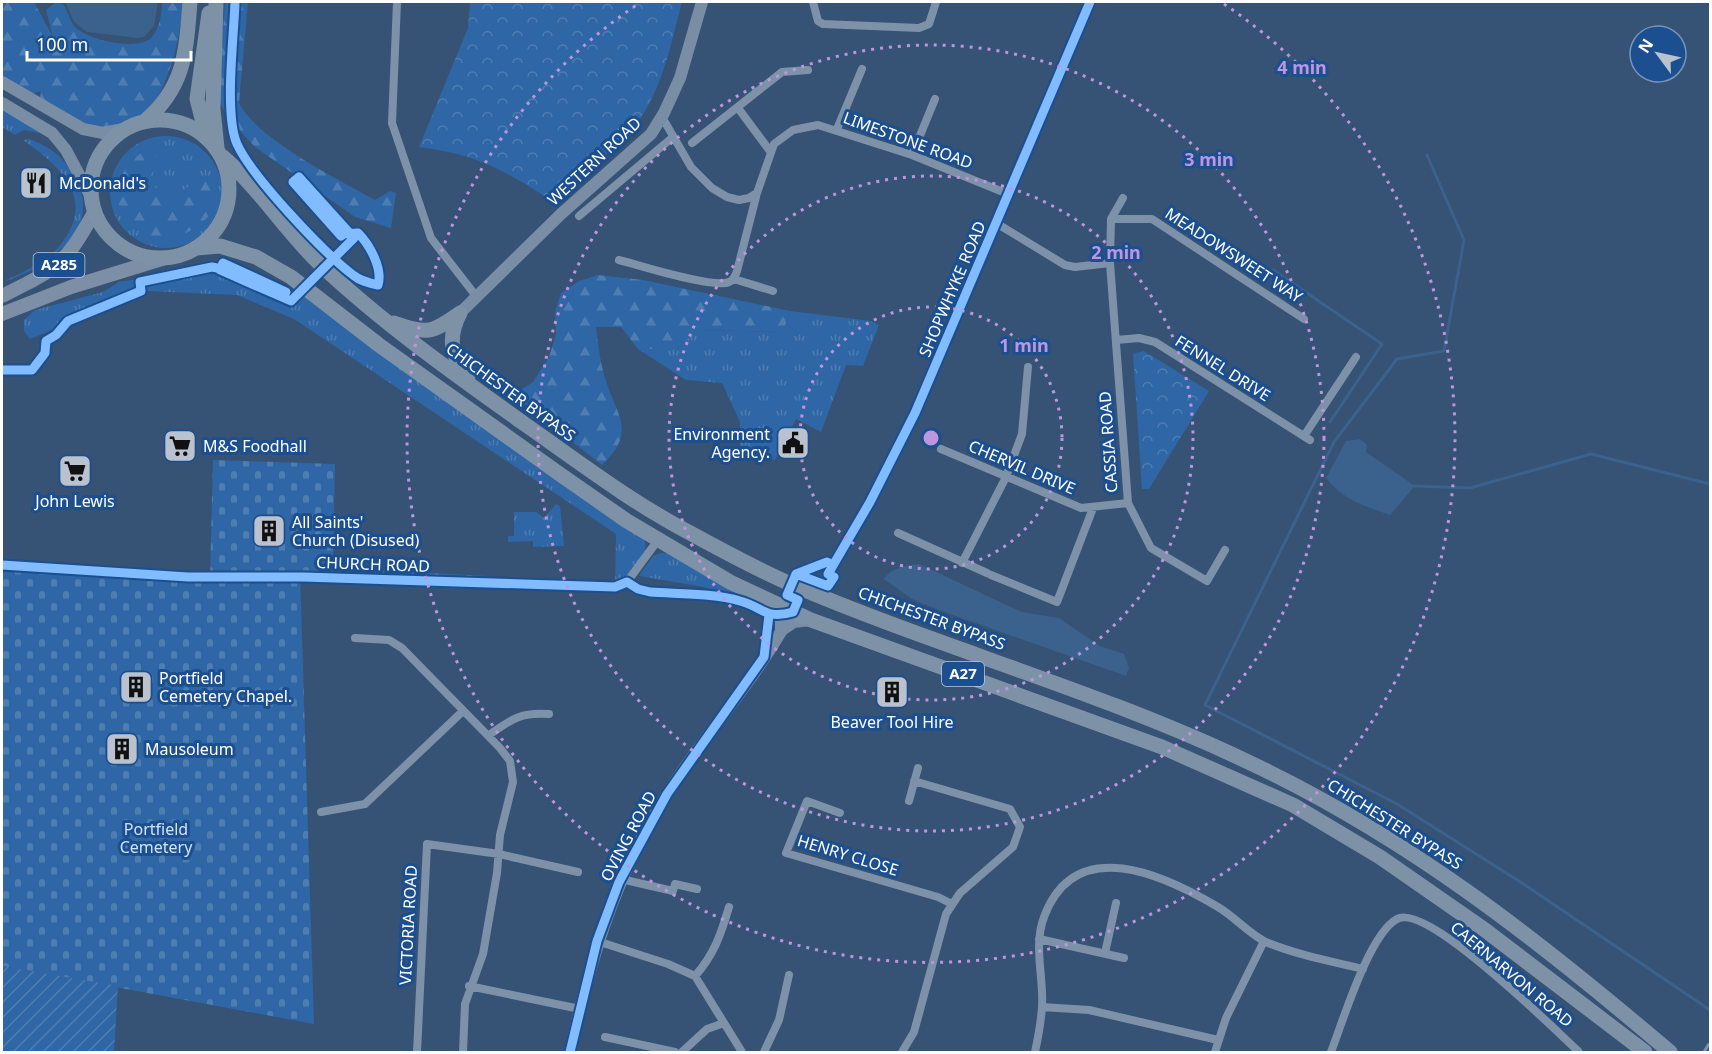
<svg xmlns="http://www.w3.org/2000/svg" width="1712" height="1054" font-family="'Noto Sans',sans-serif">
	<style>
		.grass { fill: url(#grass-tufts) }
		.forest { fill: url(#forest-firs) }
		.cemetery { fill: url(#cemetery-stones) }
		.park { fill: url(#park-crowns) }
		.garden { fill: url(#garden-furrows) }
		.water { fill: #3b618d }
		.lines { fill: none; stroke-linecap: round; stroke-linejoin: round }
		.stream { stroke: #3b618d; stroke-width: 3 }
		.street { stroke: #7d92a8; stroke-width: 8 }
		.secondary { stroke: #798da4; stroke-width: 12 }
		.primary { stroke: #7d8ea7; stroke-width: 14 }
		.highway { stroke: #7e92a7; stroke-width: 15 }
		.rail { stroke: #7e92a7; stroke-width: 3; stroke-dasharray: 10 4.5; stroke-linecap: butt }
		.cycleway-casing { stroke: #1b4f8f; stroke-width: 13 }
		.cycleway { stroke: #80bcff; stroke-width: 9 }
		.ring { fill: none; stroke: #bd96df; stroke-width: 3; stroke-dasharray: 3 6 }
		.labels { text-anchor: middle; stroke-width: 6; stroke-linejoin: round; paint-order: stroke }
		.shield { fill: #1b4f8f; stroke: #bbcadd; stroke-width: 1.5 }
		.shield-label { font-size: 15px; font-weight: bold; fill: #fff }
		.street-label { font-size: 16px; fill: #fff; stroke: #1b4f8f }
		.poi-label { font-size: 16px; fill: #fff; stroke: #1b4f8f; text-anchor: start }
		.park-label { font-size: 16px; fill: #cfe3fa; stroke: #1b4f8f }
		.centre { fill: #bd96df; stroke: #1b4f8f; stroke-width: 3 }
		.ring-label { font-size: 18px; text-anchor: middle; font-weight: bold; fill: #bd96df; stroke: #1b4f8f; stroke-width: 6; stroke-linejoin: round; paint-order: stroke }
	</style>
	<defs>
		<pattern id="grass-tufts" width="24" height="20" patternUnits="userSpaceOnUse" patternTransform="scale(1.5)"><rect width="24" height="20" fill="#2f66a5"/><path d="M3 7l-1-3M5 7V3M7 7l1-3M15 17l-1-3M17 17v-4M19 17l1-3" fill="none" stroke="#4e7db2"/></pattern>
		<pattern id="forest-firs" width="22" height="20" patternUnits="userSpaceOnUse" patternTransform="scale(1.5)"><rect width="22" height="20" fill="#2f66a5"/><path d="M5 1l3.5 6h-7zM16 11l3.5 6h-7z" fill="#4e7db2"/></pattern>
		<pattern id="cemetery-stones" width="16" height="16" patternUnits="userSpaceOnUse" patternTransform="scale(1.5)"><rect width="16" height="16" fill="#2f66a5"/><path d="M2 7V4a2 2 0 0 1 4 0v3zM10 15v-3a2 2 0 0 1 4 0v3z" fill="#4e7db2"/></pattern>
		<pattern id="park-crowns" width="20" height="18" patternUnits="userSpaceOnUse" patternTransform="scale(1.5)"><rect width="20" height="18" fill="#2f66a5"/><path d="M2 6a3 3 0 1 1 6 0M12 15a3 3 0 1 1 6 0" fill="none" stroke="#4e7db2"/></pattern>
		<pattern id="garden-furrows" width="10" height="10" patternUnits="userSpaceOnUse" patternTransform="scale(1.5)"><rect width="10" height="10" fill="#2f66a5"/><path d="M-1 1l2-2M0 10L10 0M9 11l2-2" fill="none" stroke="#4e7db2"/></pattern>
	</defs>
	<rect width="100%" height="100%" fill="#365274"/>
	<!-- grass -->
	<path class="grass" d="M2,109L44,134L24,130L15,135L2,127Z
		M110 192a56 56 0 1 1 112 0a56 56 0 1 1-112 0Z
		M29,139C51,147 66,158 75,180C78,187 83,195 83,202C86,244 36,271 3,282C20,273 41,265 55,251C99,204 65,169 23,140Z
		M208,268L252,274L296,291L644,539C651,562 631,575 615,587L616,534L294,319L237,295L147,291L30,339L24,331V320L35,310L103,292L119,282Z
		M790,311L871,321L879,325L863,366L846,365L821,432L796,419L775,460L740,449V422L722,383L686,380L638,349H677L696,330L783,332Z
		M556,504L560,506L564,546L533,547V541L508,542V536H514V512H536L544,518Z
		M661,553H667L761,605L704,587L639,576L653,556Z"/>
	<!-- forest -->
	<path class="forest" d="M2,2H34L53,37L46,10L56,2L64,5C67,11 70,20 74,26C86,40 139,52 152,37C160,28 162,13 162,2H183C180,45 168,84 145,121L103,133L39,105L41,91L24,96L2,83Z
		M225,2H248L239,103C258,140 338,179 375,200L390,191L396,193L391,228L355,217L255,147L228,118L218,98Z
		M145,150L153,153L158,159C149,176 151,192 170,199L200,179L209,180C221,204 210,221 188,232C182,235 172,240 166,240C157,240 147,233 140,229C103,205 115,172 145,150Z
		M598,275L643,280L790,311L783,332L696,330L677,349H638L621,327H596C598,343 600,362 605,378C616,415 638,431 602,465L513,395L533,382L549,357L556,334L555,312L561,293L579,281Z
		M333,568L487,576V584L467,582L465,589L302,582L300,570Z"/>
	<!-- cemetery -->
	<path class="cemetery" d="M213,460L335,464L333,568L300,571L314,1024L2,966V572L210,577Z"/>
	<!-- park -->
	<path class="park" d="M470,2H682C672,38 665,78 645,111C623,147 582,173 551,200C503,170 477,154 419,147L468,28Z
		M1144,351L1209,391L1149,489H1142L1133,354Z"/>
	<!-- garden -->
	<path class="garden" d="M2,966L118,986L114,1052H2Z"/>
	<!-- water -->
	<path class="water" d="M65,2H158L154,26L144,37L138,38L87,32L74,22Z
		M1360,439L1367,445L1366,452L1415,486L1390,515C1364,506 1343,500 1326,478L1346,441Z
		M919,564L1022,612L1059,618L1100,646L1124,654L1129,668L1126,676L936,609L912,599L884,579C891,568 906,565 919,564Z"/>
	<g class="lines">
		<!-- stream -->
		<path class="stream" d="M1427,155L1464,240L1444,351L1397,359L1334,442L1205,705L1397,804L1522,883L1710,1010
			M1273,270L1382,344L1330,422
			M1415,486L1470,488L1591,454L1710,484"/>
		<!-- street -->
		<path class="street" d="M397,2L392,123L431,238L476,296
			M813,2L818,21L823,24L919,28L929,24L936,2
			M738,108L770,151
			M662,117L691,167L712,188L727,197L739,200L749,198L757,193L774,144L793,130L818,125L912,155L1008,194
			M837,129L862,69
			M692,143L782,72L808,70
			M912,155L935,99
			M1123,198L1111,219L1110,263L1128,503L1151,548L1207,581L1225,550
			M579,216L673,137
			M1111,219H1152L1304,319
			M996,223L1065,265L1075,267L1110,263
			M619,260C639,265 713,289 729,282C734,280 735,276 737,271L757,193
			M734,279L773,291
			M1116,340L1139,338L1155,342L1310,440
			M1304,436L1356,357
			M941,449L1081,508L1128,503
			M898,533L987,573
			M962,563L1006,477L1022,434L1028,367
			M2,565L188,577H304L615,587L627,582L658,540
			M991,575L1057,602L1093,508
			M834,577L828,574L870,502L915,413L1090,2
			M627,582L638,589L650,592L739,600
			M355,638L389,640L402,648L500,748L510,761L513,782L500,835L497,873L483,954L465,1004L463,1052
			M489,735C512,719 520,712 549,714
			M909,801L918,768
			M321,812L365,804L463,711
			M840,813L807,801L786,853L938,897L952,904
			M621,879L673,891L675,884L697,889
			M1039,939L1124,958
			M597,941L668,964L695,976L742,1052
			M1105,953L1116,903
			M695,976C714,955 721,934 729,907
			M469,986L580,1009
			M1042,1007L1089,1010L1218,1040
			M605,1037L675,1052
			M417,1052L427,844L499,854L578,872
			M682,1052L707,1029L724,1023
			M764,1052L779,1020L789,975
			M902,1052L914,1032L946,914L960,893L1013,847L1020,827L1010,809L914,781
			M1035,1052C1038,1038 1041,1022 1042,1007C1044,978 1033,946 1044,917C1075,833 1164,875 1218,907C1235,917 1249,934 1266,942C1297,955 1330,961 1363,969
			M1215,1052L1226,1018L1264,941
			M1331,1052C1343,1021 1369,934 1397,919C1427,902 1553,1028 1578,1051"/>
		<!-- secondary -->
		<path class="secondary" d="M2,82L83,129L103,133L128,128
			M2,103L52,133L66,150L92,199
			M460,313L561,214L651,134L664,113L680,78L702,2
			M769,601L781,621V632
			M570,1052C591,957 614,878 667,794C703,737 748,688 782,630L794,622L811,620"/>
		<!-- primary -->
		<path class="primary" d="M2,296C58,268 64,266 95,211
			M2,314L71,287L165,258"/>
		<!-- highway -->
		<path class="highway" d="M216,2L213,109L217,148
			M91 189a69 69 0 1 1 138 0a69 69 0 1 1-138 0Z
			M145,121C185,87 186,52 190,2
			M207,138L197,99L209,13
			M223,157C260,189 286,232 322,266C385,325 456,375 526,425C580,463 634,504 692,534C725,552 758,570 793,585C941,648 1098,691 1244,760C1405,835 1536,938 1670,1052
			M196,248L220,246L256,257L291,277L379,345L561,475L627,521L730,582L811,620L1162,747L1293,805L1380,857L1485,930L1645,1052
			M460,313C447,338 451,356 468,376
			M394,323C427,334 431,334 460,313"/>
		<!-- rail -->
		<path class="rail" d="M1704,1052L1710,1042"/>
		<!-- cycleway casing -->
		<g class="cycleway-casing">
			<path id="cycleway" d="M2,370H32L45,353L46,341L56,335L68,321L141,291L140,282L212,267L222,269L284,296L286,292L223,263L220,270L291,301L354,238L299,177L293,182L341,236L347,232L299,179L295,182L341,234L358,233C370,245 383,269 378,285C369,283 360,281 353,275C324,253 252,177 237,144C224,114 234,36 235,2
				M2,565L188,577H304L615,587L627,582L638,589L650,592C677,594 714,593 740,601C763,607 765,620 793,612L798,600L787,595L796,574L827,562L833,565
				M796,574L828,586L834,577L828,574L870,502L915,413L1090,2
				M570,1052L597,941L619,882L667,794L764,657L769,615"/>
		</g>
		<!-- cycleway -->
		<use href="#cycleway" class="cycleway"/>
	</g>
	<!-- distance rings -->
	<g class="ring">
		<circle cx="931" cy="438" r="131"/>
		<circle cx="931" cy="438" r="262"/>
		<circle cx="931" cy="438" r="393"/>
		<path d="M1224 4A524 524 0 1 1 638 4"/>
	</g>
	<!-- icons -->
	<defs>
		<g id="restaurant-square" transform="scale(1.725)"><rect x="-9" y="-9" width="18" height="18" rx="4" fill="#b9c2ce" stroke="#1b4f8f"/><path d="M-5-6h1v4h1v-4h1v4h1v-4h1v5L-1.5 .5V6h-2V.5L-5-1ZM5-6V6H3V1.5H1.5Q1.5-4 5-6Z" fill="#111"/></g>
		<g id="civic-square" transform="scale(1.725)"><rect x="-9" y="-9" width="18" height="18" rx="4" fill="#b9c2ce" stroke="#1b4f8f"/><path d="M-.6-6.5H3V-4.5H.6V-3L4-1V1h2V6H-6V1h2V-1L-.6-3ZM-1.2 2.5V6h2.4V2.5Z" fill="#111"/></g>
		<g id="supermarket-square" transform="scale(1.725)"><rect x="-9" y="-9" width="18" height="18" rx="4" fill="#b9c2ce" stroke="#1b4f8f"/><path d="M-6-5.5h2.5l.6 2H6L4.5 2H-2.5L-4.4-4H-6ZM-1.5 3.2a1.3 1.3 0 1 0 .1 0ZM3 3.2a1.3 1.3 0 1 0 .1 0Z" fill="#111"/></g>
		<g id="building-square" transform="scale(1.725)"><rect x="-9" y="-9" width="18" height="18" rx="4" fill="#b9c2ce" stroke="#1b4f8f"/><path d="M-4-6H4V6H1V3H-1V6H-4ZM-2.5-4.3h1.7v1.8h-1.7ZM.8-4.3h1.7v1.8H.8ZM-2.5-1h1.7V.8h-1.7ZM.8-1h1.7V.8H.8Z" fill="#111"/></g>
	</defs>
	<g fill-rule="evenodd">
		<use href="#restaurant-square" x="36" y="183"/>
		<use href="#civic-square" x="793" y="443"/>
		<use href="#supermarket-square" x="180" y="446"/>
		<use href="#supermarket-square" x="75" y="471"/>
		<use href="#building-square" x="269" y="531"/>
		<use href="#building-square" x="136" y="687"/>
		<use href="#building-square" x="892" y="692"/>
		<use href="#building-square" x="122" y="749"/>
	</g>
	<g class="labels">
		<!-- shield labels -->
		<g class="shield">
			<rect x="33.5" y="253" width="51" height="24" rx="4.5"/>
			<rect x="942" y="662" width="42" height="24" rx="4.5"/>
		</g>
		<g class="shield-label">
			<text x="59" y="270">A285</text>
			<text x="963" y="679">A27</text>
		</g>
		<!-- street labels -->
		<g class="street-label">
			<text transform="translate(908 140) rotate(20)" y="6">LIMESTONE ROAD</text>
			<text transform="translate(594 161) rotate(-43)" y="6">WESTERN ROAD</text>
			<text transform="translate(1234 255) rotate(33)" y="6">MEADOWSWEET WAY</text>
			<text transform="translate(952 289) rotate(-67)" y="6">SHOPWHYKE ROAD</text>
			<text transform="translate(1223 368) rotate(32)" y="6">FENNEL DRIVE</text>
			<text transform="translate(511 392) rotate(36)" y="6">CHICHESTER BYPASS</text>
			<text transform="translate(1108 442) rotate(-94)" y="6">CASSIA ROAD</text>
			<text transform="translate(1022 467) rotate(23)" y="6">CHERVIL DRIVE</text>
			<text transform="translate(373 564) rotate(2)" y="6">CHURCH ROAD</text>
			<text transform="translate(932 618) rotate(20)" y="6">CHICHESTER BYPASS</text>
			<text transform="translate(1395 824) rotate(32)" y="6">CHICHESTER BYPASS</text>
			<text transform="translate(628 836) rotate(-62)" y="6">OVING ROAD</text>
			<text transform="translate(848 855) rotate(17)" y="6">HENRY CLOSE</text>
			<text transform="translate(408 925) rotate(-87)" y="6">VICTORIA ROAD</text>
			<text transform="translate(1512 974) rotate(40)" y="6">CAERNARVON ROAD</text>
		</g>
		<!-- poi labels -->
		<g class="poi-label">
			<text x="59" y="189">McDonald's</text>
			<text x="770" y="440" text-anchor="end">Environment<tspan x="770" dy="18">Agency.</tspan></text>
			<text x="203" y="452">M&amp;S Foodhall</text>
			<text x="75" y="507" text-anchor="middle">John Lewis</text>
			<text x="292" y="528">All Saints'<tspan x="292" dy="18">Church (Disused)</tspan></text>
			<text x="159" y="684">Portfield<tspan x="159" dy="18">Cemetery Chapel.</tspan></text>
			<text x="892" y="728" text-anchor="middle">Beaver Tool Hire</text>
			<text x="145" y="755">Mausoleum</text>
		</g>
		<!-- park labels -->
		<g class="park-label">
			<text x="156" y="835">Portfield<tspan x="156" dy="18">Cemetery</tspan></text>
		</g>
	</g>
	<circle cx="931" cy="438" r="9" class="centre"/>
	<g class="ring-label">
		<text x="1302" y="74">4 min</text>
		<text x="1209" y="166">3 min</text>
		<text x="1116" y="259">2 min</text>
		<text x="1024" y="352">1 min</text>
	</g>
	<!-- border -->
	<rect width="1712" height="1054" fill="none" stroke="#ffffff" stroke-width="6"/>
	<!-- north arrow -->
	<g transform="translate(1658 54) rotate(303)"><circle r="28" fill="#1b4f8f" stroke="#7695bc" stroke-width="1.5"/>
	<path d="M0-4.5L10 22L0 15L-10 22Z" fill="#b9c2ce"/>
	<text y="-9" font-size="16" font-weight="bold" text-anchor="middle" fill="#ffffff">N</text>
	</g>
	<!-- scale -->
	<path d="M27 51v9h164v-9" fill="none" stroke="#ffffff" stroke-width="3"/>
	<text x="36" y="51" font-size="18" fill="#ffffff" stroke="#1b4f8f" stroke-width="4.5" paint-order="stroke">100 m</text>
</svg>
